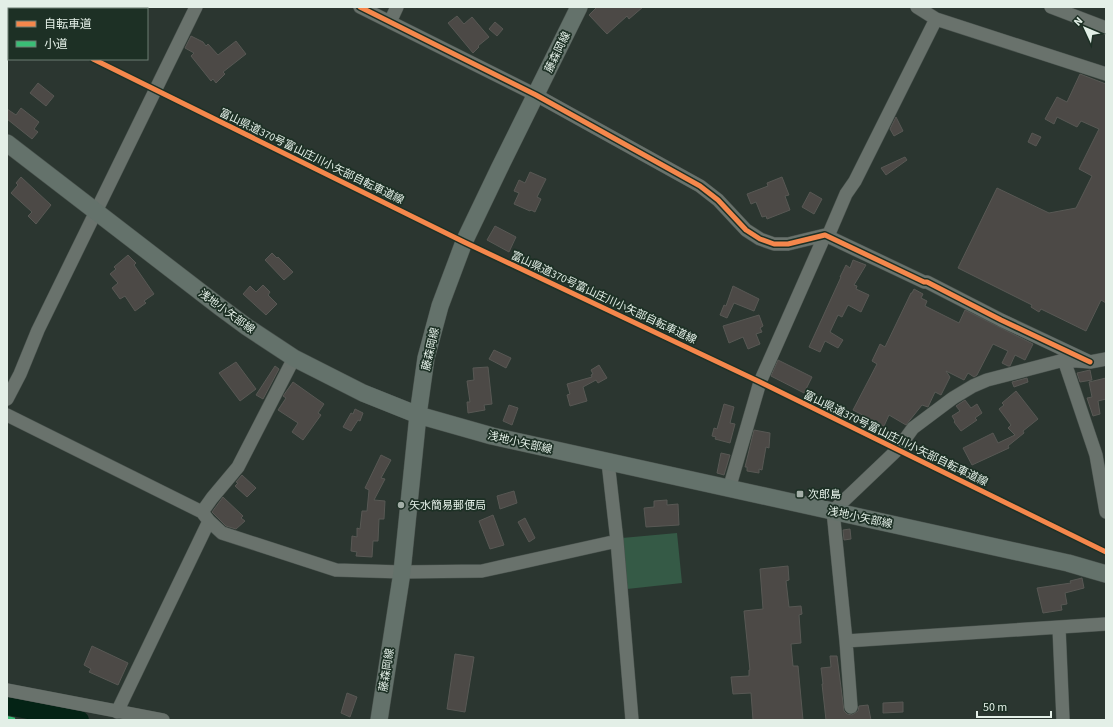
<svg xmlns="http://www.w3.org/2000/svg" width="1113" height="727" font-family="'Source Sans 3','Noto Sans JP',sans-serif">
	<style>
		.green { fill: #355a46 }
		.lines { fill: none; stroke-linecap: round; stroke-linejoin: round }
		.river { stroke: #042315; stroke-width: 18 }
		.building { fill: #4c4946; stroke: #585854 }
		.minor-casing { stroke: #4a534e; stroke-width: 14 }
		.major-casing { stroke: #4a534e; stroke-width: 18 }
		.minor { stroke: #69726c; stroke-width: 13 }
		.major { stroke: #64726b; stroke-width: 17 }
		.quiet { stroke: #3abd76; stroke-width: 4; stroke-dasharray: 8 4; stroke-linecap: butt }
		.cycleway-casing { stroke: #1d3025; stroke-width: 8 }
		.cycleway { stroke: #f5874c; stroke-width: 5 }
		.poi-dot { fill: #a3aea7; stroke: #1d3025; stroke-width: 1.5 }
		.labels { text-anchor: middle; stroke-width: 3.5; stroke-linejoin: round; paint-order: stroke }
		.street-label { font-size: 11px; fill: #e3efe7; stroke: #1d3025 }
		.poi-label { font-size: 11px; fill: #e3efe7; stroke: #1d3025; text-anchor: start }
	</style>
	<rect width="100%" height="100%" fill="#2b3630"/>
	<!-- green -->
	<path class="green" d="M677,533L682,583L627,589L622,538Z"/>
	<g class="lines">
		<!-- river -->
		<path class="river" d="M7,706L80,720"/>
	</g>
	<!-- building -->
	<path class="building" d="M597,7H643L629,19L627,16L607,34L589,15Z
		M457,16L464,24L472,17L489,37L478,46L479,47L473,53L448,23Z
		M495,22L503,29L497,36L489,29Z
		M191,36L203,42L206,46L208,44L218,55L236,41L246,54L223,72L225,74L216,83L213,79L211,81L191,56L194,53L185,48Z
		M1080,74L1106,84V303L1101,300L1086,331L1041,309L1039,312L1031,307L1032,305L958,268L997,188L1049,213L1076,208L1092,176L1079,169L1099,129L1081,121L1077,127L1057,117L1054,124L1045,119L1057,97L1067,102Z
		M38,83L54,96L46,106L30,93Z
		M21,108L39,122L34,129L38,132L32,139L7,119V109L16,115Z
		M896,117L903,131L894,136L890,129Z
		M1032,133L1041,137L1036,146L1028,142Z
		M905,157L907,160L886,175L881,168Z
		M530,172L546,179L537,197L541,199L535,212L531,210L530,211L514,204L519,193L514,191L519,180L525,183Z
		M21,177L51,205L36,224L28,216L32,212L11,193L18,185L16,183Z
		M782,177L789,195L785,196L790,210L767,219L766,216L762,217L756,202L751,204L747,194L768,186L767,183Z
		M810,192L822,199L814,214L802,207Z
		M495,226L516,237L509,252L487,240Z
		M272,253L277,258L278,257L293,272L284,280L265,260Z
		M128,255L136,263L134,265L154,294L144,301L146,303L135,311L125,296L120,299L112,288L118,283L110,274L116,269L114,267Z
		M853,260L866,265L854,285L857,286L856,289L869,295L861,312L848,305L842,317L838,315L830,332L843,340L838,348L825,341L820,352L809,347L841,277H840L846,265L850,268Z
		M263,285L270,292L268,295L277,304L266,315L243,294L250,286L256,292Z
		M733,286L759,299L754,311L734,303L727,318L720,315L724,305L726,306Z
		M914,289L923,294L921,298L927,301L925,306L959,323L965,310L1033,344L1025,360L1015,355L1010,366H1008L1002,363L1008,351L993,344L977,375L974,377L968,373L964,380L946,371L950,377L941,395L935,392L928,407L922,405L906,425L889,415L884,426L853,410L877,364L872,361L880,344L885,347L911,293H912Z
		M759,315L763,326L760,328L762,332L756,334L760,344L748,349L743,337L729,343L723,326Z
		M494,350L511,358L506,368L489,359Z
		M778,360L812,377L804,393L771,376Z
		M236,362L256,389L240,401L219,373Z
		M599,365L607,378L598,383L596,380L583,387L587,401L570,406L567,395L570,394L567,384L592,377L591,375L593,374L591,370Z
		M275,366L279,369L263,399L256,395Z
		M488,367L492,404L484,405L485,410L468,413L467,402H470L467,381L474,380L473,368Z
		M1090,370L1092,380L1080,382L1077,373Z
		M1027,378L1028,382L1014,387L1012,382Z
		M1106,378V399L1098,401L1100,414L1093,416L1087,398L1092,397L1089,382Z
		M293,382L324,404L318,413L321,415L303,440L292,432L298,423L278,410L286,398L283,396Z
		M1016,391L1038,419L1023,431L1024,433L1008,446L1009,448L972,465L963,448L993,433L998,443L1015,435L1008,428L1011,425L999,409L1004,405L1002,403Z
		M965,400L971,408L977,404L982,413L975,418L977,420L961,431L954,422L955,421L952,416L960,411L956,406Z
		M724,404L734,407L730,423L735,424L730,443L715,439L716,437L712,436L714,428L717,429Z
		M509,405L518,408L512,425L503,421Z
		M355,409L363,413L360,421L358,420L351,431L343,427L351,413L353,414Z
		M754,430L770,433L769,448L766,447L762,470L759,469V473L747,471V467H745Z
		M721,453L730,455L724,475L717,473Z
		M381,455L391,460L381,478L385,479L374,500L385,501L384,519H379L378,541H373L372,557L356,556L357,552L351,551L352,536L357,537V528L360,529L362,511H367L369,490L365,488Z
		M242,475L256,488L247,497L235,486L238,483L236,482Z
		M514,491L517,503L500,509L497,496Z
		M223,497L243,516L241,518L245,521L236,529L226,526L212,512Z
		M667,500V505L678,504L679,525L646,527L644,508L654,507V501Z
		M493,515L504,545L490,549L479,521Z
		M525,518L535,538L529,542L518,522Z
		M850,529L851,539L844,540L843,530Z
		M788,566L789,580L786,581L789,607L801,606L802,614L799,615L801,643L791,644L793,666H798L803,720H753L751,693L733,694L731,677L749,676V670H750L744,611L763,609L760,569Z
		M1082,578L1084,588L1065,593L1067,604L1061,605L1062,610L1043,613L1037,588L1071,583L1070,581Z
		M92,646L128,663L118,685L89,672L91,669L84,665Z
		M455,654L474,657L465,712L447,709Z
		M830,656H837L844,711L847,714L852,715L858,711L859,706L868,705L871,720H826L822,684H823L821,668L831,667Z
		M347,693L357,697L350,717L341,713Z
		M903,702V712L883,713V703Z"/>
	<g class="lines">
		<!-- minor casing -->
		<g class="minor-casing">
			<path id="minor" d="M360,7L536,95L700,186L718,200L746,230L760,239L774,244H788L825,235L924,282H927L1001,320L1090,362
				M917,7L936,19L1106,74
				M1051,7L1106,28
				M390,22L397,7
				M828,236L846,194L855,181L936,19
				M1064,360L1096,455L1106,512
				M7,399L20,374L38,330L196,7
				M7,415L202,512L209,521L222,533L336,570L402,572L482,571L617,541
				M608,462L617,541L632,720
				M729,489L760,382L825,235
				M202,512L212,498L238,467L294,358
				M1059,628L1063,720
				M846,641L1106,624
				M7,690L163,720
				M851,707L846,641L833,511L897,450L913,428L953,398L973,386L987,380L1064,360L1090,362L1106,359
				M117,712L209,521"/>
		</g>
		<!-- major casing -->
		<g class="major-casing">
			<path id="major" d="M7,143L220,307L247,327L294,358L363,393L418,415L492,436L1068,563L1106,574
				M379,720L402,572L418,415L426,358L440,306L464,242L499,169L579,7"/>
		</g>
		<!-- minor -->
		<use href="#minor" class="minor"/>
		<!-- major -->
		<use href="#major" class="major"/>
		<!-- quiet -->
		<path class="quiet" d="M7,718L16,720"/>
		<!-- cycleway casing -->
		<g class="cycleway-casing">
			<path id="cycleway" d="M360,7L536,95L700,186L718,200L746,230L760,239L774,244H788L825,235L924,282H927L1001,320L1090,362
				M93,59L464,242L760,382L1106,552"/>
		</g>
		<!-- cycleway -->
		<use href="#cycleway" class="cycleway"/>
	</g>
	<!-- markers -->
	<g class="poi-dot">
		<rect x="796" y="490" width="8" height="8" rx="2"/>
		<circle cx="401" cy="505" r="4"/>
	</g>
	<g class="labels">
		<!-- street labels -->
		<g class="street-label">
			<text transform="translate(557 52) rotate(-64)" y="4">藤森岡線</text>
			<text transform="translate(312 156) rotate(26)" y="4">富山県道370号富山庄川小矢部自転車道線</text>
			<text transform="translate(604 297) rotate(25)" y="4">富山県道370号富山庄川小矢部自転車道線</text>
			<text transform="translate(227 311) rotate(36)" y="4">浅地小矢部線</text>
			<text transform="translate(430 349) rotate(-77)" y="4">藤森岡線</text>
			<text transform="translate(896 438) rotate(26)" y="4">富山県道370号富山庄川小矢部自転車道線</text>
			<text transform="translate(520 442) rotate(13)" y="4">浅地小矢部線</text>
			<text transform="translate(860 517) rotate(12)" y="4">浅地小矢部線</text>
			<text transform="translate(386 670) rotate(-81)" y="4">藤森岡線</text>
		</g>
		<!-- poi labels -->
		<g class="poi-label">
			<text x="808" y="498">次郎島</text>
			<text x="409" y="509">矢水簡易郵便局</text>
		</g>
	</g>
	<!-- border -->
	<rect width="1113" height="727" fill="none" stroke="#e3efe7" stroke-width="16"/>
	<!-- legend -->
	<rect x="8" y="8" width="140" height="52" fill="#1d3025" stroke="#6c7c73"/>
	<rect x="16" y="21" width="20" height="6" fill="#f5874c" stroke="#6c7c73"/>
	<text x="44" y="28" font-size="12" fill="#e3efe7">自転車道</text>
	<rect x="16" y="41" width="20" height="6" fill="#3abd76" stroke="#6c7c73"/>
	<text x="44" y="48" font-size="12" fill="#e3efe7">小道</text>
	<!-- north arrow -->
	<g transform="translate(1085 28) rotate(314)" stroke="#1d3025" stroke-width="3" paint-order="stroke">
	<path d="M0-3L7 15L0 10L-7 15Z" fill="#e3efe7"/>
	<text y="-6" font-size="11" font-weight="bold" text-anchor="middle" fill="#e3efe7">N</text>
	</g>
	<!-- scale -->
	<path d="M977 711v6h74v-6" fill="none" stroke="#e3efe7" stroke-width="2"/>
	<text x="983" y="711" font-size="12" fill="#e3efe7" stroke="#1d3025" stroke-width="3" paint-order="stroke">50 m</text>
</svg>
